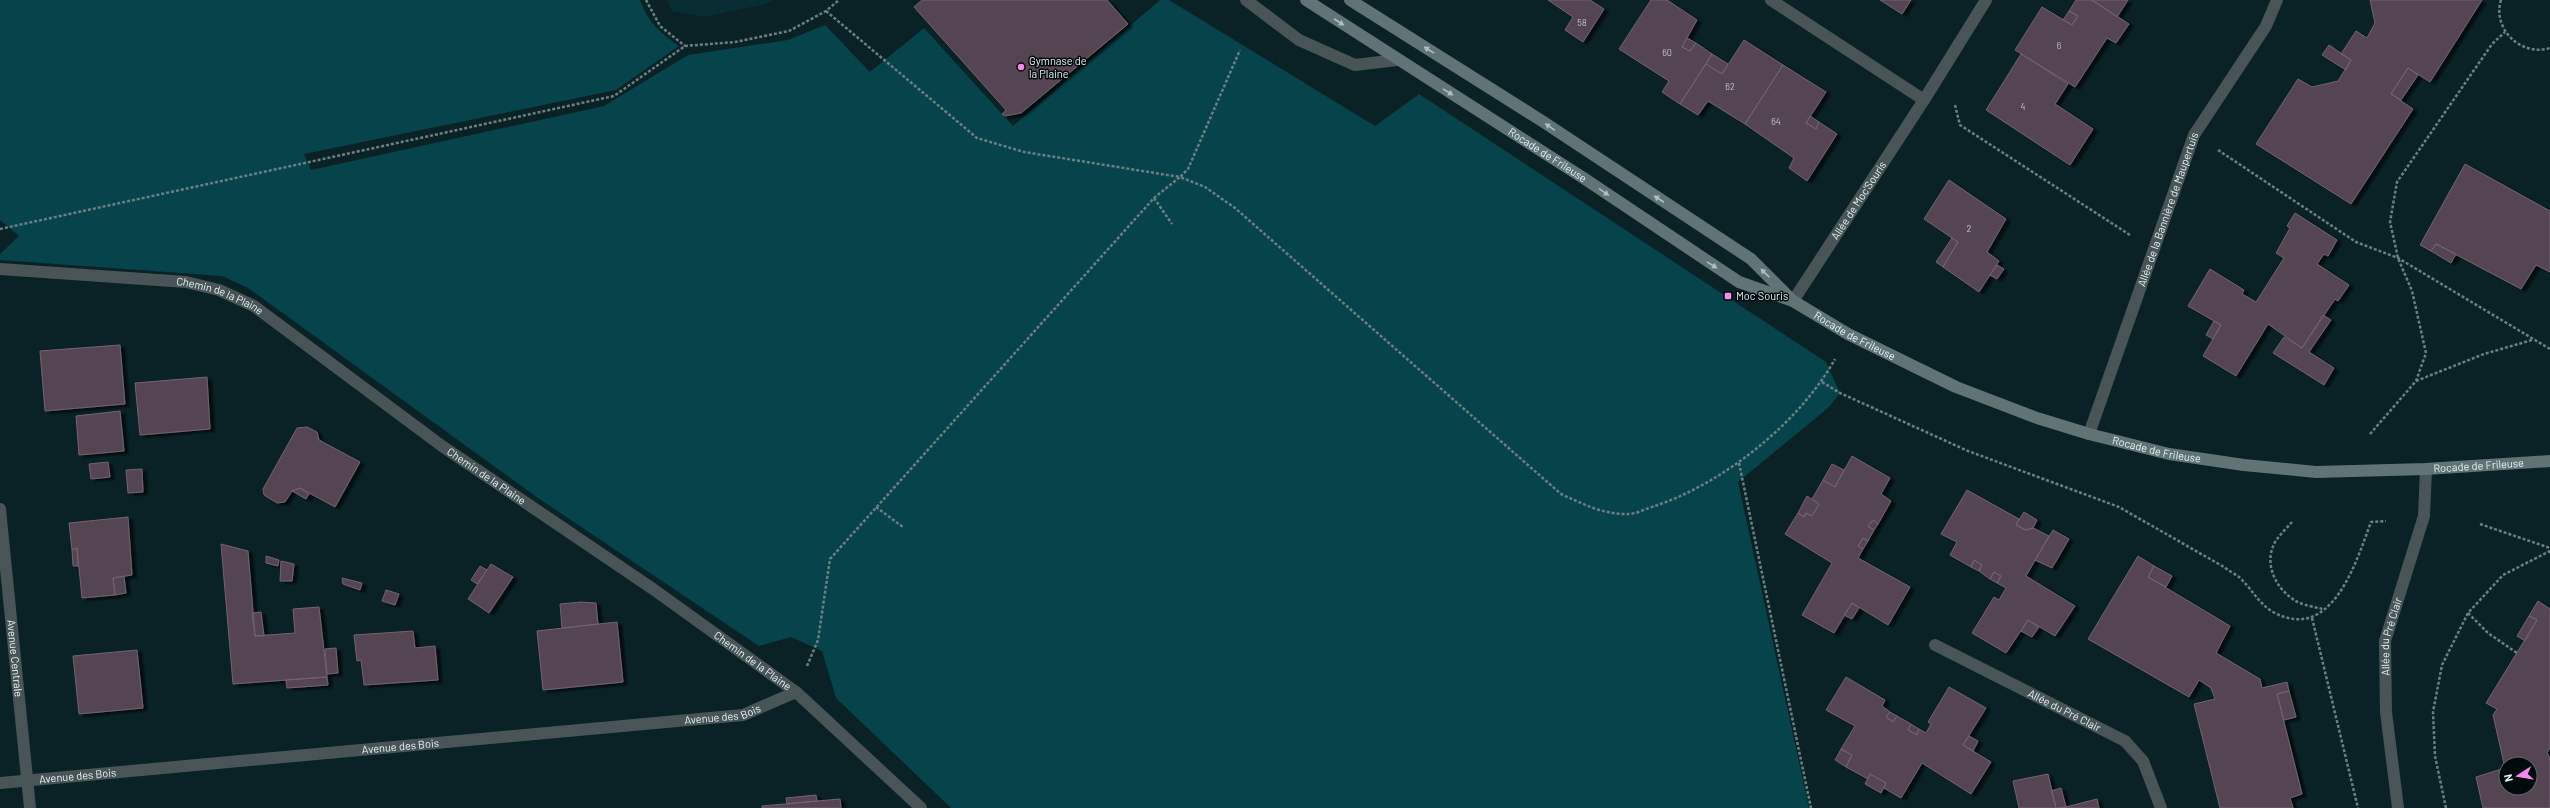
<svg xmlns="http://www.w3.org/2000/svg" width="2550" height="808" font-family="Barlow,sans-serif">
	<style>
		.built { fill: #082d32 }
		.green { fill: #06434a }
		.building { fill: #554553; stroke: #736271; fill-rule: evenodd; filter: url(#shadow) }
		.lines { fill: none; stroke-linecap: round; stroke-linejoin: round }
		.path { stroke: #6c8083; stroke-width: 2.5; stroke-dasharray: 3 2; stroke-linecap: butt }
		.lane { stroke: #495456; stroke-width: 12 }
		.street { stroke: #495456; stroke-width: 12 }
		.secondary { stroke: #617375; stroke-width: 12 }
		.oneway { fill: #b0c0c2 }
		.poi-dot { fill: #f589ee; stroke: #030a0c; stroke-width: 1.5 }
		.labels { text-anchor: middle; stroke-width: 3; stroke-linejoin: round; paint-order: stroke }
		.number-label { font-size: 9px; fill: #c1c8cd }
		.poi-label { font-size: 11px; fill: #e5f4f6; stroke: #030a0c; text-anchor: start }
		.street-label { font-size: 11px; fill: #e5f4f6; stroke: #030a0c }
	</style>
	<defs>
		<filter id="shadow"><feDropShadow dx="4.5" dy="2.5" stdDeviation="1" flood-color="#0009"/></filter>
	</defs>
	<rect width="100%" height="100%" fill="#0a2226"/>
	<!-- built -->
	<path class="built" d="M667,0H773L766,4L703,17L672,11Z"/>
	<!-- green -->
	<path class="green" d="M0,0H640C648,22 660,33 679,46L616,90L304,154L311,170L604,106L688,55L788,40L825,25L870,72L924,28L1013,126L1160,0H1169L1375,126L1419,94L1826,362L1840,393L1828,408L1738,482L1809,808H951L836,698L822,651L791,637L759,646L538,498L248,288L222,276L0,260V254L19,236L0,220Z"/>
	<!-- building -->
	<path class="building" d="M922,0H1107L1128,24L1021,113L1005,116L1002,114L1006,110L914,7Z
		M1548,0H1590L1604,9L1583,42L1565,30L1573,17Z
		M1651,0H1667L1697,20L1682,47L1690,51L1696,43L1712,54L1680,104L1662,92L1669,81L1619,49Z
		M1880,0H1911L1902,14Z
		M2076,0H2092L2129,24L2116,43L2107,38L2075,87L2015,50L2042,7L2072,25L2078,16L2069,11Z
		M2092,0H2128L2117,17Z
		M2370,0H2482L2430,82L2408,68L2391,94L2413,109L2351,204L2256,144L2298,79L2312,87L2338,81L2351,60L2341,54L2356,31L2367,38L2375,23Z
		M2069,11L2078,16L2072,25L2063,20Z
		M1687,38L1696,43L1690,51L1682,47Z
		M1744,40L1783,65L1745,124L1708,101L1698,115L1680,104L1706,64L1722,74Z
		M2329,45L2351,60L2346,70L2322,55Z
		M1712,54L1728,64L1722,74L1706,64Z
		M2021,54L2068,84L2055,104L2093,129L2070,165L1986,110Z
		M1783,65L1826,92L1806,123L1816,129L1819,122L1837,134L1807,181L1789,168L1794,158L1745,124Z
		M2408,68L2418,75L2401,100L2391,94Z
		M1810,116L1819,122L1816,129L1806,123Z
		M2465,164L2550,211V272L2536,265L2521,289L2436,244L2431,251L2420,245Z
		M1949,180L2006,219L1987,252L1999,261L1979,292L1943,267L1958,242L1924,219Z
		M2295,213L2337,240L2328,256L2324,254L2317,264L2349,285L2338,301L2335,299L2302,348L2268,324L2236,376L2203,356L2221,325L2188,306L2210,269L2244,290L2242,294L2256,302L2284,258L2276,253L2290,228L2287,226Z
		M1952,238L1958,242L1943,267L1936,262Z
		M2436,244L2456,254L2451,263L2431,251Z
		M1997,265L2004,269L1997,279L1990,275Z
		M2323,315L2331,320L2309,352L2334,368L2324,385L2273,353L2284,337L2302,348Z
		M2214,321L2221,325L2213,339L2206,335Z
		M120,345L125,404L45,411L40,351Z
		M207,377L210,429L140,435L135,383Z
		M120,411L124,451L79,455L76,416Z
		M307,427L317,432L319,440L360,462L335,507L300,488L292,491L285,502L277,503L264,495L263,489L297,428Z
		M1852,456L1890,478L1881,494L1891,501L1878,524L1873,520L1868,526L1874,530L1868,541L1863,538L1858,546L1863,549L1858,558L1910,587L1888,625L1852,603L1834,633L1802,615L1832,563L1785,534L1798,513L1804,517L1806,513L1812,516L1819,504L1812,499L1823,480L1835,487Z
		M108,462L110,477L91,479L89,464Z
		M1832,464L1844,470L1835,487L1823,480Z
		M142,469L143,492L128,493L126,470Z
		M300,488L309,494L306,499L292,491Z
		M1967,490L2019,519L2016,525L2026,530L2033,528L2049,536L2026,576L2075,606L2055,636L2028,620L2006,653L1972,633L1994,597L1999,600L2006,588L1997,583L2001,576L1994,572L1990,579L1979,571L1982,565L1974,560L1971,567L1950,555L1957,542L1941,534Z
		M1807,496L1819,504L1812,516L1806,513L1804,517L1798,513Z
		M2024,512L2037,520L2033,528L2026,530L2016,525Z
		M128,517L132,575L113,578L115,595L82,598L77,548L72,550L69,523Z
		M1873,520L1878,524L1874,530L1868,526Z
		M2053,530L2069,539L2052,568L2035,560Z
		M1863,538L1868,541L1863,549L1858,546Z
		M221,544L248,551L255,636L295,633L293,609L319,607L327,677L233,684Z
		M77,548L78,566H73L72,550Z
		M266,556L279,560L278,566L266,563Z
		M2138,556L2154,566L2148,577L2230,626L2216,653L2260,679L2262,688L2287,682L2289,691L2277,694L2302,794L2290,798L2293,808H2220L2194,704L2215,699L2211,688L2199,680L2189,697L2088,639Z
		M1974,560L1982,565L1979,571L1971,567Z
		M281,561L294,564L292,581H280Z
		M491,564L513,577L489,613L468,599Z
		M480,566L487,570L477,584L471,580Z
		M2154,566L2172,576L2166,587L2148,577Z
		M1994,572L2001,576L1997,583L1990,579Z
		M124,576L126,593L115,595L113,578Z
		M342,578L362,583L360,590L343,584Z
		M386,590L399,594L395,605L382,601Z
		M2538,601L2550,609V748L2547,753L2550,758V808H2483L2476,777L2505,768L2493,715L2497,709L2486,703L2537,620L2529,616ZM2506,764H2530V788H2506Z
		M581,602L596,603L598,624L562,628L560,604Z
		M1852,603L1859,608L1852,619L1844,615Z
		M261,612L264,636H255L252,613Z
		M2529,616L2537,620L2525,641L2517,636Z
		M2028,620L2039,627L2032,637L2021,631Z
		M617,622L623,682L543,690L537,631Z
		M413,631L415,648L435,646L438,680L364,685L361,660L357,661L354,635Z
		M336,648L338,673L327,674L325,649Z
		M137,650L143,708L79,714L73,656Z
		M327,677L328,685L287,688L286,680Z
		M1846,677L1885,700L1882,706L1890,712L1886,717L1893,722L1897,716L1911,724L1908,730L1917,735L1919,729L1926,733L1931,724L1928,722L1949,687L1986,708L1963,745L1991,762L1971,794L1922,763L1901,798L1884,788L1886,783L1870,774L1868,779L1846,767L1852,755L1841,749L1855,726L1826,710Z
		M2289,691L2296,717L2284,720L2277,694Z
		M1890,712L1897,716L1893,722L1886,717Z
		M1911,724L1919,729L1917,735L1908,730Z
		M1969,736L1978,741L1973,751L1963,745Z
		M1841,749L1852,755L1846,767L1835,760Z
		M1870,774L1886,783L1881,793L1865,784Z
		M2048,774L2056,808H2019L2013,781Z
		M2061,788L2066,807L2056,808L2051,791Z
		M816,795L817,801L787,804L786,798Z
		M840,799L841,808H762V806Z
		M2097,799L2099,808H2060L2066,807Z"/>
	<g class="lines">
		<!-- path -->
		<path class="path" d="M646,0L660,26L685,46
			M2501,0C2492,29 2521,57 2550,48
			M826,11L977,138L1024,152L1180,177L1188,169L1240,50
			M1955,105L1960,125L2130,235
			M2218,150L2356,242L2398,258L2550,349
			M1154,198L1172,224
			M0,229L614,96L685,46L735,42L789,31L826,11L839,0
			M2416,381L2484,354L2532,340
			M1822,382L1840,393L1968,451L2119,507L2224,567C2229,571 2235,574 2239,577C2252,589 2258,603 2273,612C2332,644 2356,562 2371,522L2386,521
			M2370,434L2416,381L2426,353L2412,291L2398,258L2390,222L2397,182L2492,44L2505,32
			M1739,463L1811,808
			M876,507L903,527
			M2292,522C2286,529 2278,536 2274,544C2264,565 2276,588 2294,600C2302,605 2314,607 2323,609
			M2480,524L2550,548
			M2468,613L2488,633L2517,653
			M2312,618L2358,808
			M807,666L818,640L830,559L1154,198L1180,177L1205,187L1235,208L1561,494C1583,504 1602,514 1626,514C1635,515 1647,508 1655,506C1724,483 1800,422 1835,359
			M2446,808L2435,756L2433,712L2442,665L2468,613L2503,575L2550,551"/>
		<!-- lane -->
		<path class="lane" d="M1246,0L1299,40L1355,65L1397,60"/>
		<!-- street -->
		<g class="street">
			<path d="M1771,0L1924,100"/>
			<path id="s1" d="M0,269L186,282L219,290L254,306L442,446L653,589L796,692L921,808"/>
			<path id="s2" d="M1793,301L1924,100L1986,0"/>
			<path id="s3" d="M2089,434L2194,135L2266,26L2277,0"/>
			<path id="s4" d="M0,509L30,808"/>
			<path id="s5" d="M1935,645L2125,741L2143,761L2161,808"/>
			<path id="s6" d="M0,783L743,715L796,692"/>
			<path id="s7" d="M2398,808L2386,712L2385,641L2424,516L2426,469"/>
		</g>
		<!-- secondary -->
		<g class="secondary">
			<path id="s8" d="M1306,0L1582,177L1739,282L1793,301L1848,334L1956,387L2037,418L2089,434L2169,454L2244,465L2316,472L2426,469L2550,461"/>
			<path d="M1350,0L1542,121L1751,259L1790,298"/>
		</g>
	</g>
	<!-- one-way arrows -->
	<defs><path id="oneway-solid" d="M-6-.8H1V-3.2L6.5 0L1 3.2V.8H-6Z"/></defs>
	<g class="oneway">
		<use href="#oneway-solid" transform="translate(1339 22) rotate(33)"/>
		<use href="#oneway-solid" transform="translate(1429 50) rotate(-148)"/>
		<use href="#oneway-solid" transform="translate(1448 92) rotate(32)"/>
		<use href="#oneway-solid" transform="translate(1550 127) rotate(-146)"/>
		<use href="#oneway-solid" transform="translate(1604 192) rotate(34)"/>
		<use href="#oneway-solid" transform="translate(1659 199) rotate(-147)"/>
		<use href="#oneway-solid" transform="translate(1712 265) rotate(32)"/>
		<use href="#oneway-solid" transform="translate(1765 273) rotate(-136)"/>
	</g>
	<!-- markers -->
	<g class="poi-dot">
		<circle cx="1021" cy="67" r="4"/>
		<rect x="1724" y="292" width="8" height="8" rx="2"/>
	</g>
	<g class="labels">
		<!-- number labels -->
		<g class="number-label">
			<text x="1582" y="26">58</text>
			<text x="2059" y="49">6</text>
			<text x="1667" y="56">60</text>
			<text x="1730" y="90">62</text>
			<text x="2023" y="110">4</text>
			<text x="1776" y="125">64</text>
			<text x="1969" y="232">2</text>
		</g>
		<!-- poi labels -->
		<g class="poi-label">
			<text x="1029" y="65">Gymnase de<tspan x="1029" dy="13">la Plaine</tspan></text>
			<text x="1736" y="300">Moc Souris</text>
		</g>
		<!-- street labels -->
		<g class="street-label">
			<text dy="4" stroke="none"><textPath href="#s8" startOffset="287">Rocade de Frileuse</textPath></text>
			<text dy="4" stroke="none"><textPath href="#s2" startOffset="120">Allée de Moc'Souris</textPath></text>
			<text dy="4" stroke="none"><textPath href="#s3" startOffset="238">Allée de la Bannière de Maupertuis</textPath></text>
			<text dy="4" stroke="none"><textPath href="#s1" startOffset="223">Chemin de la Plaine</textPath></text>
			<text dy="4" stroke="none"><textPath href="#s8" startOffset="645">Rocade de Frileuse</textPath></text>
			<text dy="4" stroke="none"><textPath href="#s8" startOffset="969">Rocade de Frileuse</textPath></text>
			<text dy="4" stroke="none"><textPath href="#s8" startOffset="1293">Rocade de Frileuse</textPath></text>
			<text dy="4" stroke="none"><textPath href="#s1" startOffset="547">Chemin de la Plaine</textPath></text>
			<text dy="4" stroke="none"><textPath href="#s7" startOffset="173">Allée du Pré Clair</textPath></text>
			<text dy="4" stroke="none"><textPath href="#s4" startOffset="150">Avenue Centrale</textPath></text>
			<text dy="4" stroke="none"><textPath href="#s1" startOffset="871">Chemin de la Plaine</textPath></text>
			<text dy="4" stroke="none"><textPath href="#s5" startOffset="145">Allée du Pré Clair</textPath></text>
			<text dy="4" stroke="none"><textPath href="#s6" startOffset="726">Avenue des Bois</textPath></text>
			<text dy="4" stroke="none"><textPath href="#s6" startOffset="402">Avenue des Bois</textPath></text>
			<text dy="4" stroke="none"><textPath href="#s6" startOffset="78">Avenue des Bois</textPath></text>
		</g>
	</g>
	<!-- north arrow -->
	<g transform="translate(2518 776) rotate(258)"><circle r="19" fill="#030a0c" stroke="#5d686a"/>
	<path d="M0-3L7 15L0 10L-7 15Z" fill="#f589ee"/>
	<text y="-6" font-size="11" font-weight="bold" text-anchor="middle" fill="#e5f4f6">N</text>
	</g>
</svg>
